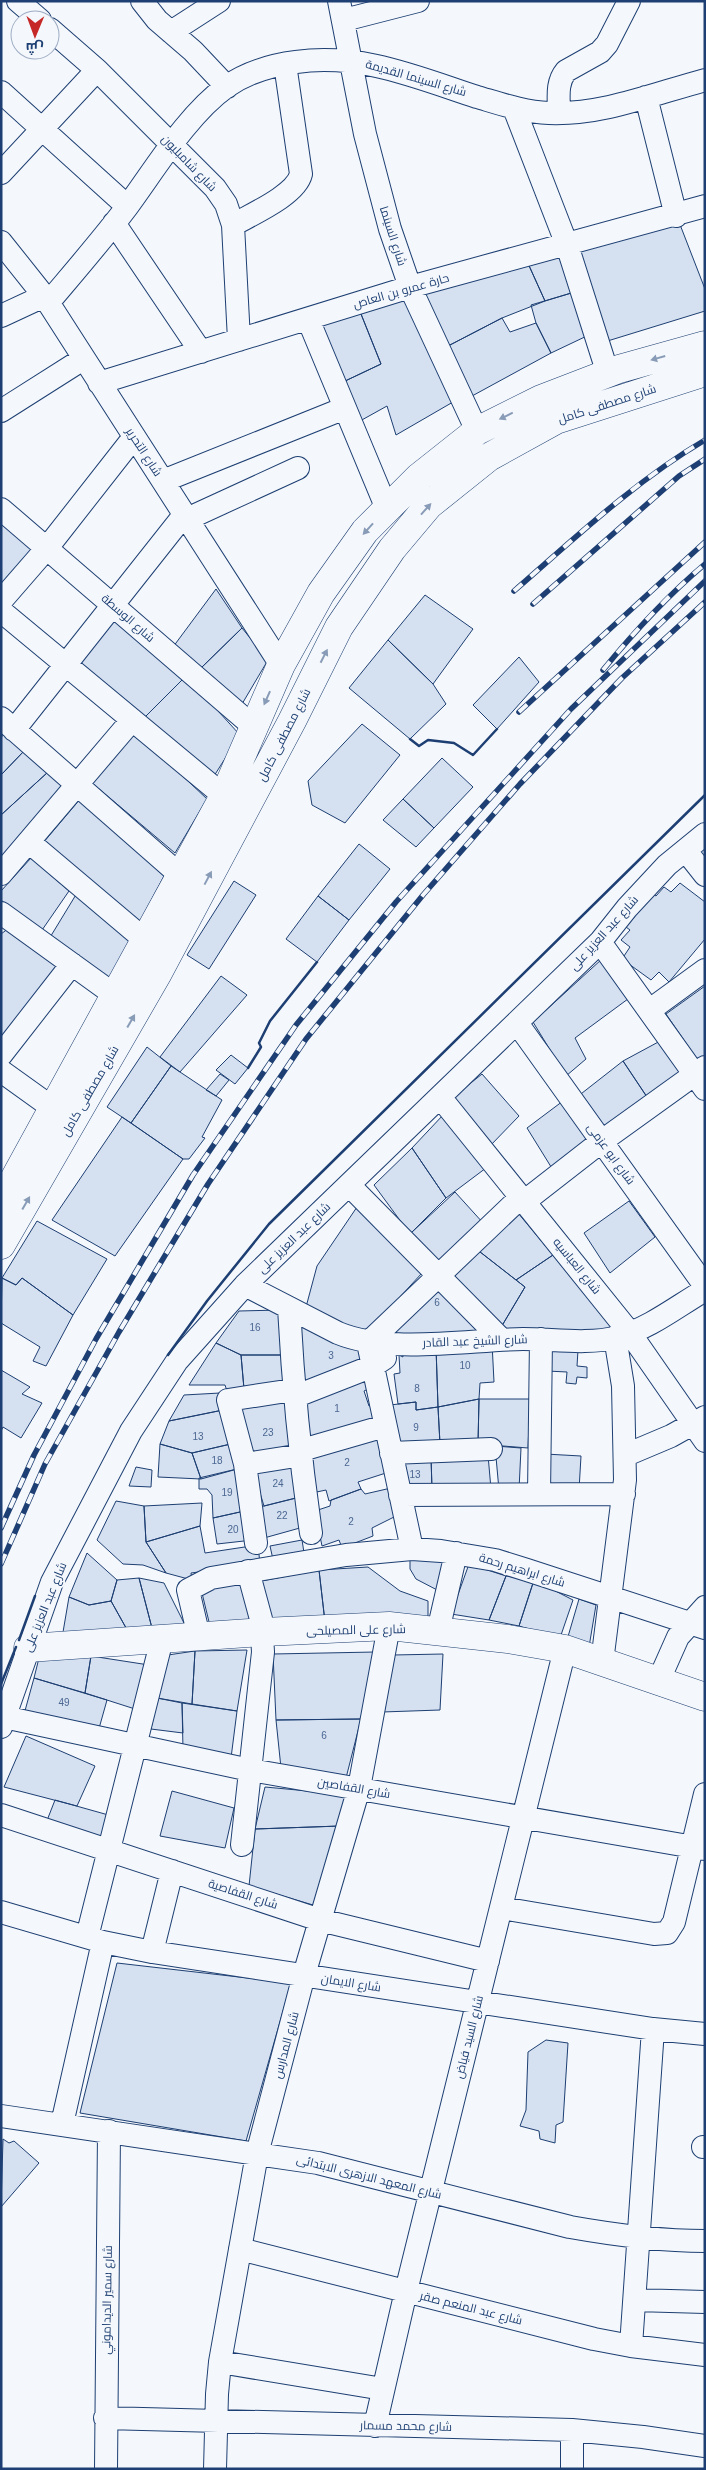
<svg xmlns="http://www.w3.org/2000/svg" width="706" height="2470" font-family="Arial,Cairo,sans-serif">
	<style>
		.building { fill: #d5e0f0; stroke: #1d3f73 }
		.lines { fill: none; stroke-linecap: round; stroke-linejoin: round }
		.street-casing { stroke: #1d3f73; stroke-width: 24 }
		.secondary-casing { stroke: #1d3f73; stroke-width: 29 }
		.primary-casing { stroke: #1d3f73; stroke-width: 29 }
		.street { stroke: #f4f7fb; stroke-width: 22 }
		.secondary { stroke: #f4f7fb; stroke-width: 28 }
		.primary { stroke: #f4f7fb; stroke-width: 28 }
		.rail-casing { stroke: #1d3f73; stroke-width: 5.5 }
		.rail { stroke: #f4f7fb; stroke-width: 4; stroke-dasharray: 11; stroke-linecap: butt }
		.wall { stroke: #1d3f73; stroke-width: 2.5 }
		.oneway { fill: #889bb7 }
		.labels { text-anchor: middle; stroke-width: 4; stroke-linejoin: round; paint-order: stroke }
		.number-label { font-size: 10px; fill: #4b6792 }
		.street-label { font-size: 12px; fill: #1d3f73; stroke: #f4f7fb }
	</style>
	<rect width="100%" height="100%" fill="#f4f7fb"/>
	<!-- building -->
	<path class="building" d="M679,222L705,289V311L601,343L571,251Z
		M564,250L578,291L545,301L526,259Z
		M526,259L545,301L502,318L448,346L422,288Z
		M578,291L591,334L551,353L536,323L531,305Z
		M405,297L453,402L396,435L387,406L360,421L343,382L381,364L359,309Z
		M359,309L381,364L343,382L317,322Z
		M502,318L510,332L536,323L551,353L472,396L448,346Z
		M1,517L37,549L1,590Z
		M216,589L242,628L200,669L173,647Z
		M425,595L473,629L433,684L388,640Z
		M116,617L186,676L145,717L76,663Z
		M242,628L268,660L242,704L200,669Z
		M388,640L433,684L446,704L410,739L349,688Z
		M519,657L539,682L497,729L473,705Z
		M186,676L240,735L214,776L145,717Z
		M362,724L400,755L345,823L312,805L308,781Z
		M135,731L207,799L175,853L92,783Z
		M5,734L24,751L1,775V737Z
		M24,751L48,772L1,815V775Z
		M442,758L473,787L434,828L403,799Z
		M48,772L70,786L1,859V815Z
		M81,798L164,876L138,925L43,843Z
		M403,799L434,828L416,847L383,820Z
		M359,844L390,869L349,920L318,896Z
		M31,858L69,891L40,933L1,900V891Z
		M234,881L256,895L209,969L187,955Z
		M680,883L705,902V939L669,982L659,972L651,980L622,959L630,947L621,940L630,930L626,927L653,894L656,896L664,887L671,892Z
		M77,893L130,938L113,982L49,939Z
		M318,896L349,920L317,962L286,939Z
		M9,928L58,967L1,1039V934Z
		M602,959L632,996L575,1038L586,1059L566,1076L533,1022Z
		M221,976L247,995L180,1072L160,1057Z
		M705,986V1062L701,1065L666,1014Z
		M662,1040L683,1070L647,1097L623,1061Z
		M147,1047L171,1066L131,1123L107,1107Z
		M231,1055L248,1068L235,1084L216,1070Z
		M623,1061L647,1097L604,1132L577,1097Z
		M171,1066L222,1100L202,1137L205,1138L189,1159H183L131,1123Z
		M220,1074L229,1080L216,1096L206,1090Z
		M482,1074L519,1116L489,1147L452,1098Z
		M563,1101L593,1140L553,1170L527,1128Z
		M444,1114L486,1168L446,1198L412,1148Z
		M122,1117L183,1159L115,1256L52,1220Z
		M412,1148L446,1198L410,1234L374,1185Z
		M455,1192L484,1224L440,1265L410,1234Z
		M629,1201L655,1237L610,1273L584,1233Z
		M357,1207L422,1273L366,1334L306,1307L317,1266Z
		M518,1213L553,1255L516,1280L475,1248Z
		M37,1221L107,1259L73,1315L22,1278L16,1285L2,1278Z
		M475,1248L525,1287L500,1329L448,1277Z
		M553,1255L618,1329L506,1335L500,1329L525,1287L516,1280Z
		M2,1278L16,1285L22,1278L73,1315L46,1366L33,1361L40,1347L1,1323Z
		M438,1281L488,1335L397,1341L395,1322Z
		M280,1310L285,1355H241L216,1343L239,1311Z
		M293,1317L364,1346L365,1363L300,1388Z
		M216,1343L241,1355L244,1389L228,1394L225,1385H189Z
		M492,1343L494,1382L480,1383L479,1399L438,1407L436,1347Z
		M436,1347L438,1407L416,1410V1402L398,1404L394,1374L400,1373L399,1355L403,1357L402,1352Z
		M549,1348L578,1350L577,1366L587,1367V1378L577,1377L576,1384L566,1383L567,1372L547,1371Z
		M241,1355H285L287,1386L244,1389Z
		M1,1370L30,1387L22,1394L42,1403L21,1438L3,1427L1,1431Z
		M368,1373L370,1388L364,1391L369,1406L374,1405L379,1424L304,1444L298,1400Z
		M220,1393L228,1409L169,1421L184,1395Z
		M289,1398L297,1450L247,1459L237,1408Z
		M479,1399L478,1444H440L438,1407Z
		M479,1399H530L528,1448L478,1444Z
		M416,1402V1410L438,1407L440,1444L396,1446L390,1405Z
		M228,1409L235,1443L192,1453L160,1444L169,1421Z
		M378,1433L389,1472L358,1482L361,1489L329,1501L326,1490L312,1493L307,1452Z
		M235,1443L241,1468L201,1479L192,1453Z
		M160,1444L192,1453L201,1479L158,1477Z
		M495,1446L521,1448L519,1490H499Z
		M545,1454L581,1456L579,1490L544,1488Z
		M431,1455L432,1490L402,1491L396,1457Z
		M488,1455L491,1489L432,1490L431,1457Z
		M295,1461L300,1497L264,1506L252,1467Z
		M136,1467L152,1470L151,1487L129,1486Z
		M241,1468L249,1510L213,1518L212,1495L207,1489H199V1478Z
		M391,1488L400,1514L372,1528L373,1536L342,1548L339,1540L322,1546L315,1511L330,1506L331,1500L361,1489L365,1494Z
		M300,1497L307,1526L264,1538L260,1507Z
		M116,1501L144,1506L146,1542L166,1573L143,1565L123,1564L97,1540Z
		M202,1503L200,1526L146,1542L144,1506Z
		M249,1510L253,1540L217,1544L213,1518Z
		M200,1526L205,1553L258,1545L260,1564L191,1573L192,1580L166,1573L146,1542Z
		M302,1540L305,1559L274,1564L270,1546Z
		M87,1553L117,1580L111,1601L89,1605L69,1597Z
		M410,1555L450,1559L441,1592L416,1579L410,1569Z
		M469,1564L506,1576L489,1620L451,1614Z
		M368,1567L400,1591L428,1601V1620L325,1622L319,1570Z
		M319,1570L325,1622L267,1626L256,1582Z
		M506,1576L534,1580L519,1626L489,1620Z
		M243,1577L256,1624L211,1630L201,1589Z
		M139,1578L164,1583L185,1625L153,1632Z
		M139,1578L153,1632L130,1635L111,1601L117,1580Z
		M534,1580L573,1600L560,1638L519,1626Z
		M69,1597L89,1605L111,1601L130,1635L62,1638Z
		M579,1599L596,1605L589,1647L567,1640Z
		M41,1650L91,1656L85,1693L34,1678Z
		M247,1650L237,1711L192,1704L195,1651Z
		M195,1651L192,1704L157,1698L161,1656Z
		M375,1652L361,1719L276,1720L273,1654Z
		M443,1654L440,1710L382,1712L393,1655Z
		M91,1656L149,1665L135,1709L85,1693Z
		M34,1678L107,1700L98,1732L23,1718Z
		M157,1698L182,1703L183,1733L151,1729Z
		M182,1703L237,1711L231,1758L183,1750Z
		M361,1719L346,1778L281,1768L276,1720Z
		M26,1736L95,1766L77,1806L4,1787Z
		M265,1787L351,1795L340,1826L255,1829Z
		M172,1791L234,1808L225,1848L160,1836Z
		M55,1800L112,1816L103,1839L46,1823Z
		M340,1826L313,1905L249,1886L255,1829Z
		M117,1963L291,1983L246,2141L80,2113Z
		M546,2040L568,2043L563,2122L556,2125L555,2143L540,2139L539,2131L520,2126L526,2110L528,2052Z
		M3,2139L9,2143L14,2141L39,2163L1,2207Z"/>
	<g class="lines">
		<!-- street casing -->
		<g class="street-casing">
			<path id="street" d="M18,1L40,20
				M142,1L157,20L193,51L227,87
				M339,1L365,134L390,229L410,287L477,431
				M344,20L418,1
				M50,29L97,70L215,188L226,204L233,225L239,340
				M171,32L219,1
				M1,92L127,206
				M646,97L676,216
				M514,108L567,245L608,374
				M559,113C559,98 556,83 566,71L600,52L607,44L629,1
				M1,173L97,70
				M114,223L201,352
				M233,225C252,214 296,195 301,174L285,64
				M1,242L44,296L281,665
				M48,303C75,271 102,240 127,207C155,169 188,114 226,87C246,73 272,65 296,62C361,53 416,77 477,97C501,104 524,112 549,113C603,115 653,94 705,80
				M1,316L44,296
				M308,319L387,509
				M99,383L410,287L705,206
				M1,411L83,359
				M163,481L345,408
				M1,509L254,727
				M187,519L298,468
				M1,601L47,548L134,437
				M1,611L224,796
				M1,718L180,875
				M14,730L184,515
				M29,842L145,940
				M686,851L705,875
				M1,874L132,720
				M1,913L116,996
				M600,942L705,1089
				M650,1010L705,970
				M517,1023L705,1286
				M1,1055L72,964
				M1,1071L54,1109
				M440,1097L630,1333L705,1441
				M349,1185L501,1339
				M525,1201L602,1141L705,1067
				M245,1285L338,1333C389,1354 467,1340 523,1339C554,1339 587,1345 618,1337C650,1328 676,1307 705,1290
				M289,1308C293,1384 300,1458 311,1533
				M294,1397L373,1366L385,1358
				M302,1450L385,1426
				M391,1453L491,1449
				M626,1455L671,1436L705,1417
				M245,1464L302,1455
				M539,1494L541,1339
				M400,1495L624,1494
				M256,1543L245,1464L228,1400L293,1390
				M412,1549L368,1343L521,1197
				M438,1631L456,1553
				M199,1637L188,1590L211,1578L346,1555L412,1549L441,1551L495,1560L527,1570L705,1628
				M602,1662L625,1480L623,1386L615,1337
				M658,1682L678,1637L705,1607
				M4,1717L250,1770L705,1849
				M1,1727L52,1582L131,1431L177,1361L245,1285L600,942L627,908L667,865L705,834
				M1,1815L320,1920L488,1961
				M242,1845L263,1652L261,1619L248,1571
				M501,1908L654,1934L667,1933L674,1922L705,1794
				M1,1912L103,1942L152,1952L653,2029L705,2034
				M87,1937L162,1639
				M152,1952L172,1871
				M1,2116L318,2163L570,2227C615,2235 659,2241 705,2241
				M62,2124L103,1942
				M703,2147H705
				M240,2249L594,2339L631,2346L705,2355
				M635,2300L705,2302
				M631,2346L653,2029
				M220,2362L383,2389
				M105,2418L572,2430L643,2437L705,2446
				M375,2426L406,2291L565,1649
				M572,2430V2469
				M106,2469L109,2131
				M215,2469L217,2394L220,2362L257,2154L304,1975L359,1788L389,1626"/>
		</g>
		<!-- secondary casing -->
		<g class="secondary-casing">
			<path id="secondary" d="M28,1648L264,1632L389,1626L508,1639L565,1649L705,1697"/>
		</g>
		<!-- primary casing -->
		<g class="primary-casing">
			<path id="primary" d="M1,1203L224,796L281,665L321,593L365,531L419,477L477,431L541,399L619,369L705,345
				M1,1245L158,973L292,721L339,627L392,549L429,505L489,457L556,420L705,372"/>
		</g>
		<!-- street -->
		<use href="#street" class="street"/>
		<!-- secondary -->
		<use href="#secondary" class="secondary"/>
		<!-- primary -->
		<use href="#primary" class="primary"/>
		<!-- rail casing -->
		<g class="rail-casing">
			<path id="rail" d="M514,591C575,538 635,481 705,440
				M533,604L679,476L705,459
				M603,670C634,632 667,596 705,564
				M519,712L705,542
				M1,1528L34,1455L96,1339L193,1175L296,1025L396,902L571,709L705,581
				M1,1564L45,1464L119,1332L208,1184L306,1039L423,895L520,784L622,678L705,602"/>
		</g>
		<!-- rail -->
		<use href="#rail" class="rail"/>
		<!-- wall -->
		<path class="wall" d="M410,739L419,746L428,740L454,743L473,755L497,729
			M248,1068L261,1047L259,1043L270,1021L317,962
			M168,1355L207,1301L269,1224L705,795
			M19,1640L35,1596
			M1,1684L16,1647"/>
	</g>
	<!-- one-way arrows -->
	<defs><path id="oneway-solid" d="M-6-.8H1V-3.2L6.5 0L1 3.2V.8H-6Z" transform="scale(1.25)"/></defs>
	<g class="oneway">
		<use href="#oneway-solid" transform="translate(658 358) rotate(164)"/>
		<use href="#oneway-solid" transform="translate(506 416) rotate(154)"/>
		<use href="#oneway-solid" transform="translate(426 509) rotate(-48)"/>
		<use href="#oneway-solid" transform="translate(368 529) rotate(132)"/>
		<use href="#oneway-solid" transform="translate(324 656) rotate(-63)"/>
		<use href="#oneway-solid" transform="translate(267 698) rotate(114)"/>
		<use href="#oneway-solid" transform="translate(208 878) rotate(-62)"/>
		<use href="#oneway-solid" transform="translate(131 1021) rotate(-60)"/>
		<use href="#oneway-solid" transform="translate(26 1203) rotate(-60)"/>
	</g>
	<g class="labels">
		<!-- number labels -->
		<g class="number-label">
			<text x="437" y="1306">6</text>
			<text x="255" y="1331">16</text>
			<text x="331" y="1359">3</text>
			<text x="465" y="1369">10</text>
			<text x="417" y="1392">8</text>
			<text x="337" y="1412">1</text>
			<text x="416" y="1431">9</text>
			<text x="268" y="1436">23</text>
			<text x="198" y="1440">13</text>
			<text x="217" y="1464">18</text>
			<text x="347" y="1466">2</text>
			<text x="415" y="1478">13</text>
			<text x="278" y="1487">24</text>
			<text x="227" y="1496">19</text>
			<text x="282" y="1519">22</text>
			<text x="351" y="1525">2</text>
			<text x="233" y="1533">20</text>
			<text x="64" y="1706">49</text>
			<text x="324" y="1739">6</text>
		</g>
		<!-- street labels -->
		<g class="street-label">
			<text transform="translate(416 78) rotate(16)" y="4">شارع السينما القديمة</text>
			<text transform="translate(189 163) rotate(46)" y="4">شارع شامبليون</text>
			<text transform="translate(393 236) rotate(72)" y="4">شارع السينما</text>
			<text transform="translate(401 291) rotate(-16)" y="4">حارة عمرو بن العاص</text>
			<text transform="translate(607 404) rotate(-18)" y="4">شارع مصطفى كامل</text>
			<text transform="translate(144 452) rotate(57)" y="4">شارع التحرير</text>
			<text transform="translate(128 618) rotate(41)" y="4">شارع الوسطة</text>
			<text transform="translate(284 735) rotate(-63)" y="4">شارع مصطفى كامل</text>
			<text transform="translate(604 933) rotate(-48)" y="4">شارع عبد العزيز على</text>
			<text transform="translate(90 1091) rotate(-60)" y="4">شارع مصطفى كامل</text>
			<text transform="translate(611 1154) rotate(54)" y="4">شارع ابو عزمى</text>
			<text transform="translate(294 1238) rotate(-44)" y="4">شارع عبد العزيز على</text>
			<text transform="translate(577 1266) rotate(51)" y="4">شارع العباسيه</text>
			<text transform="translate(475 1341) rotate(-2)" y="4">شارع الشيخ عبد القادر</text>
			<text transform="translate(522 1570) rotate(17)" y="4">شارع ابراهيم رحمة</text>
			<text transform="translate(45 1607) rotate(-68)" y="4">شارع عبد العزيز على</text>
			<text transform="translate(356 1630) rotate(-1)" y="4">شارع على المصيلحى</text>
			<text transform="translate(354 1788) rotate(10)" y="4">شارع القفاصين</text>
			<text transform="translate(243 1894) rotate(18)" y="4">شارع القفاصية</text>
			<text transform="translate(351 1983) rotate(9)" y="4">شارع الايمان</text>
			<text transform="translate(469 2037) rotate(-76)" y="4">شارع السيد فياض</text>
			<text transform="translate(286 2045) rotate(-75)" y="4">شارع المدارس</text>
			<text transform="translate(369 2177) rotate(14)" y="4">شارع المعهد الازهرى الابتدائى</text>
			<text transform="translate(107 2300) rotate(-89)" y="4">شارع سمير الديداموني</text>
			<text transform="translate(471 2308) rotate(14)" y="4">شارع عبد المنعم صقر</text>
			<text transform="translate(406 2426) rotate(1)" y="4">شارع محمد مسمار</text>
		</g>
	</g>
	<!-- border -->
	<rect width="706" height="2470" fill="none" stroke="#1d3f73" stroke-width="5"/>
	<!-- north arrow -->
	<g transform="translate(35 35) rotate(181)"><circle r="24" fill="#f4f7fb" stroke="#9eadc5"/>
	<path d="M0-4L9 19L0 12L-9 19Z" fill="#c62828"/>
	<text y="-8" font-size="14" font-weight="bold" text-anchor="middle" fill="#1d3f73">ش</text>
	</g>
</svg>
